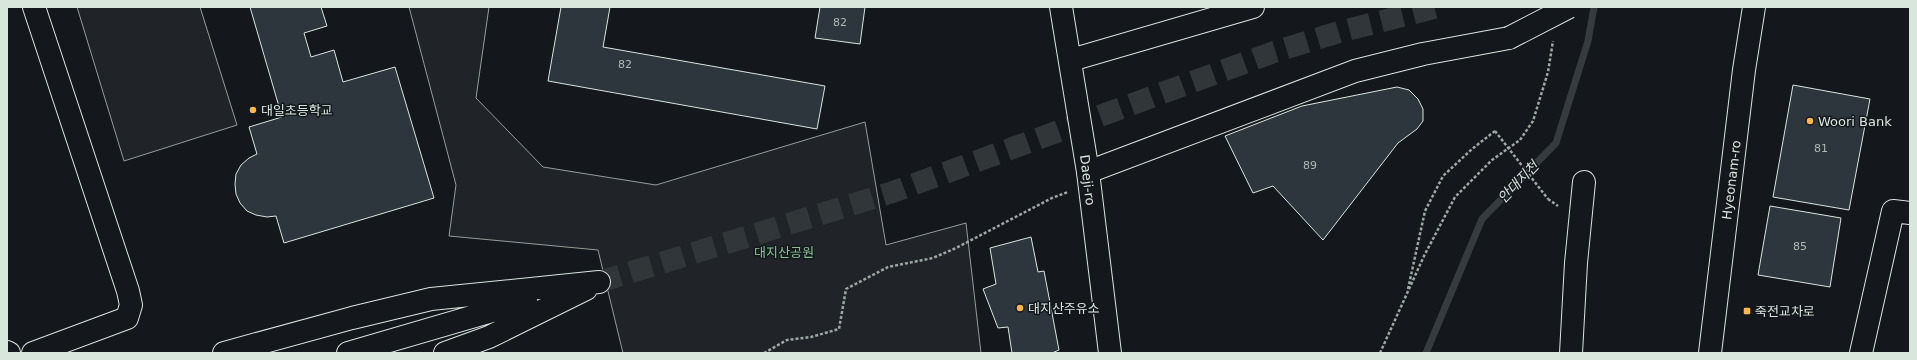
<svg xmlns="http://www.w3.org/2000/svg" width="1917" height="360" font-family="'DejaVu Sans','Noto Sans KR',sans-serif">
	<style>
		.green { fill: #202428; stroke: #939e99 }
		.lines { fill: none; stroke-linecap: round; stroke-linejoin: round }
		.stream { stroke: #363b3e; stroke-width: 7 }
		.building { fill: #2c363c; stroke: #d8e6dc }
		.major-tunnel { stroke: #313739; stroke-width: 22; stroke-dasharray: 22 11; stroke-linecap: butt }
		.minor-casing { stroke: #d8e6dc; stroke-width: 24 }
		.major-casing { stroke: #d8e6dc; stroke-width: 24 }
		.path { stroke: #9da8a2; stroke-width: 2.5; stroke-dasharray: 3 2; stroke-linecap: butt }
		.minor { stroke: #14181c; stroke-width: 22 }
		.major { stroke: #14181c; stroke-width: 22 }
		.major-bridge-casing { stroke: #d8e6dc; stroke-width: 24; stroke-linecap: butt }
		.path-bridge { stroke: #9da8a2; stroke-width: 2.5; stroke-dasharray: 3 2; stroke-linecap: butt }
		.major-bridge { stroke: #14181c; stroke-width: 22 }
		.poi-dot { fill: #ffb74d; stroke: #14181c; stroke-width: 1.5 }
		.labels { text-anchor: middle; stroke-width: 3; stroke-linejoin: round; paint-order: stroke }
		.number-label { font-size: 11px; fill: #adbab4 }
		.poi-label { font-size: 13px; fill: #d8e6dc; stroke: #14181c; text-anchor: start }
		.street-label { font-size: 13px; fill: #d8e6dc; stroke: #14181c }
		.park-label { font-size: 13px; fill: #8ac095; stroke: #14181c }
		.water-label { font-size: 14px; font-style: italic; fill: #d8e6dc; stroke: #14181c }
	</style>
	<rect width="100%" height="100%" fill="#14181c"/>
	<!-- green -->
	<path class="green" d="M77,7H200L237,125L124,161Z
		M409,7H489L476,98L543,167L656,185L865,122L886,245L966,223L981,353H623L598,250L449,236L456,185Z"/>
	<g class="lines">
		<!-- stream -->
		<path class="stream" d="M1426,353L1482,219L1556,143L1588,41L1594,7"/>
	</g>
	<!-- building -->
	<path class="building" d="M250,7H321L327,26L304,33L311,57L334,50L343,82L395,67L434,198L284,243L276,216L267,217L256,215L247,211L240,203L236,194L235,184L236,174L241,165L249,158L257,154L249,127L282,117Z
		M561,7H610L603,47L825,86L817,129L548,81Z
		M820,7H865L860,44L815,38Z
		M1793,85L1870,99L1849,210L1773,197Z
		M1397,87L1409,90L1418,99L1423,109V121L1417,129L1398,143L1323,240L1273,186L1253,193L1225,136L1302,106Z
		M1770,206L1841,218L1830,287L1758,275Z
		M1031,237L1038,272L1044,271L1059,350L1052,353H1012L1008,327L998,328L983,289L996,284L990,248Z"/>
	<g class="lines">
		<!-- major-tunnel -->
		<path class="major-tunnel" d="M599,282L893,192L1274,52L1339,32L1438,7"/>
		<!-- minor casing -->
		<g class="minor-casing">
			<path id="minor" d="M1061,7L1088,172L1110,353
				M7,352L9,353
				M33,353L127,318L131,305L128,291L34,7
				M1571,353L1576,263L1584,182
				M1710,353L1744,70L1754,7
				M1861,353L1893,211L1910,213"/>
		</g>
		<!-- major casing -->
		<g class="major-casing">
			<path id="major" d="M1071,60L1253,7
				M1088,172L1355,71L1423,54L1509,38
				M224,353L352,318L431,299L599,282
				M348,353L526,301
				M445,353L489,337L586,289"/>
		</g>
		<!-- path -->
		<path class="path" d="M1548,199L1558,206
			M1408,289L1425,211L1443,176L1472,149L1495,131
			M764,353L787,340L811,337L839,329L846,289L888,267L933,258L956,248L1052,198L1068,192
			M1380,353L1424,256L1455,197L1492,160L1520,140L1533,121L1548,72L1553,41"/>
		<!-- minor -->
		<use href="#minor" class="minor"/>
		<!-- major -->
		<use href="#major" class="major"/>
		<!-- major-bridge casing -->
		<g class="major-bridge-casing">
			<path id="major-bridge" d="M1509,38L1569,7"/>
		</g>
		<!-- path-bridge -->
		<path class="path-bridge" d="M1495,131L1548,199"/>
		<!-- major-bridge -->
		<use href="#major-bridge" class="major-bridge"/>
	</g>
	<!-- markers -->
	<g class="poi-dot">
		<circle cx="253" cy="110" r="4"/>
		<circle cx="1810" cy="121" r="4"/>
		<circle cx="1020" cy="308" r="4"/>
		<rect x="1743" y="307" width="8" height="8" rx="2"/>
	</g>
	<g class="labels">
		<!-- number labels -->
		<g class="number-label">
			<text x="840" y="26">82</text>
			<text x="625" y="68">82</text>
			<text x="1821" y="152">81</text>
			<text x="1310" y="169">89</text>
			<text x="1800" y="250">85</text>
		</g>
		<!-- poi labels -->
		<g class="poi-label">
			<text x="261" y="115">대일초등학교</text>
			<text x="1818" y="126">Woori Bank</text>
			<text x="1028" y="313">대지산주유소</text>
			<text x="1755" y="316">죽전교차로</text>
		</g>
		<!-- street labels -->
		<g class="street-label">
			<text transform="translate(1088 180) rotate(83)" y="5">Daeji-ro</text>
			<text transform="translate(1731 180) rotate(-83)" y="5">Hyeonam-ro</text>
		</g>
		<!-- park labels -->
		<g class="park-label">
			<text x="784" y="257">대지산공원</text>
		</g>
		<!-- water labels -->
		<g class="water-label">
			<text transform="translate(1518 182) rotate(-46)" y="5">안대지천</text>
		</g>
	</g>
	<!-- border -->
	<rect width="1917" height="360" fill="none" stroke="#d8e6dc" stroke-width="16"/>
</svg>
